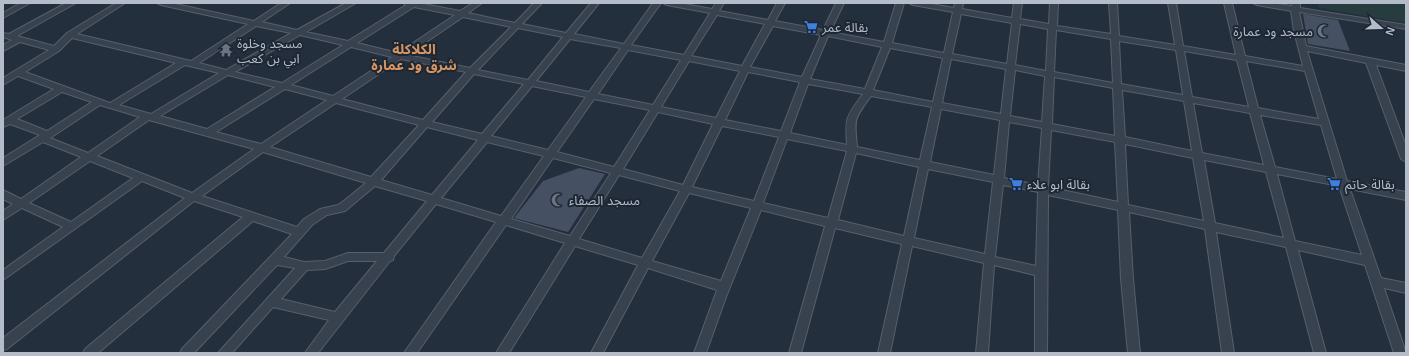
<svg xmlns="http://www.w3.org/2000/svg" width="1409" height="356" font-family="Arial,'Noto Sans Arabic',sans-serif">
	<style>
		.green { fill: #263c3f }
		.building { fill: #455162 }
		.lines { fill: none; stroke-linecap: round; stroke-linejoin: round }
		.minor-casing { stroke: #565f6c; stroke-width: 2 }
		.minor { fill: #38414e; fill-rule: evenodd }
		.labels { text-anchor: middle; stroke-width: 4; stroke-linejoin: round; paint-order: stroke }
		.poi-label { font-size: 13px; fill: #b4bcc9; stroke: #1d2633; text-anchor: start }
		.neighbourhood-label { font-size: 14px; font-weight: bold; fill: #d59563; stroke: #1d2633 }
	</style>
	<rect width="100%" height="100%" fill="#242f3e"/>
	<!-- green -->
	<path class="green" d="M1317,3H1406V23L1319,8Z"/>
	<!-- building -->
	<path class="building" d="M1303,14L1338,20L1350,51L1308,44Z
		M579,168L605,174L568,232L514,218L543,181Z"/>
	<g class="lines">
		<!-- minor casing -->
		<g class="minor-casing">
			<path id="minor" d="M20,3H30L3,18V13Z
				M66,3H76L17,36L54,46L67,33L116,3H125L77,34L191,61L248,24L161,5L157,3H171L254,21L281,3H290L262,22L297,30L346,3H356L306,32L348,41L406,5L403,3H419L460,11L473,3H482L468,13L515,23L534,3H542L522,24L566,33L591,3H599L574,34L624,44L653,3H661L631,45L684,55L710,13L667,5L663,3H679L712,9L716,3H724L719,11L768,20L777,3H785L775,21L823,30L836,3H844L830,32L884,42L896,3H904L892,43L944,53L953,12L913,5L909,3H926L954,8L955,3H963L962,9L1012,18L1014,3H1022L1020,19L1049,24L1050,3H1058L1057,26L1111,34L1109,3H1117L1119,36L1175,45L1168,3H1176L1183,46L1236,55L1224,3H1232L1245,56L1303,66L1294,31L1291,11L1257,5L1253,3H1271L1292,6V3H1300V8L1406,25V29L1299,12L1306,46L1406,65V71L1376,65L1406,146V162L1401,159L1366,63L1307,51L1347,181L1406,192V200L1350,189L1381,278L1406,283V293L1384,288L1406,353H1394L1365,265L1298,250L1326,353H1314L1286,247L1216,232L1234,353H1222L1205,229L1129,212L1133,279L1140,353H1128L1121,279L1118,210L1048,195L1047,353H1035V275L994,265L988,353H976L984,263L912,246L890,353H878L902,244L835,228L801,353H789L825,226L761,210L726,297L706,353H694L717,290L648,268L603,353H591L638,265L575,246L509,353H496L565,243L506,225L417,353H404L496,222L436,204L394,256L393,260L390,261L318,353H305L329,320L273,307L232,353H218L295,268L277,265L194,353H180L182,349L292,234L253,221L98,353H83L85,349L243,217L194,201L7,349L3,350V338L185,198L142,181L3,280V270L63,227L22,208L3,220V211L13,204L3,199V190L21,199L81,157L43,142L3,166V158L40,135L10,124L3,127V120L54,89L18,76L3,85V78L49,50L20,42L3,51V45L12,40L3,37V33L9,34ZM414,7L455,15L398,53L357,43ZM961,14L1012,23L1007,64L952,54ZM717,15L765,24L742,66L691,56ZM463,17L511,27L470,68L407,55ZM1020,24L1048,29L1046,71L1015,65ZM256,26L291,33L226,70L199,63ZM773,26L821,35L802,77L750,67ZM518,28L563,37L528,80L478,70ZM1056,30L1111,39L1113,83L1054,72ZM300,35L343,45L282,83L235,72ZM828,36L882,47L865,89L810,79ZM72,38L176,63L110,103L25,72L59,51ZM570,39L621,48L589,92L536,81ZM1119,41L1176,50L1183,95L1121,84ZM351,47L392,57L333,96L291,85ZM890,48L943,58L933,102L873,90ZM628,50L681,60L653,105L598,94ZM1184,51L1237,60L1249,107L1192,97ZM401,59L466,72L423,120L342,99ZM951,59L1006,69L1001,114L942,103ZM689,61L740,71L716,118L661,107ZM1246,61L1305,71L1319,119L1258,108ZM185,65L219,73L151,114L119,105ZM1015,70L1045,76L1042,122L1010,116ZM748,72L800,82L781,131L725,120ZM474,74L524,84L482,134L432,122ZM228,75L275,87L207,129L160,116ZM1054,77L1113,88L1115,136L1052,124ZM808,84L863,94C846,117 845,117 847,145L790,133ZM532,86L586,97L548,150L491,136ZM285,89L327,100L261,144L216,132ZM1122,90L1184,101L1192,151L1125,137ZM62,92L92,102L47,131L17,119ZM871,96L932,107L920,160L857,147C854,118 854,119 871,96ZM594,99L650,110L614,167L557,152ZM336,103L419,125L371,177L270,147ZM1193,103L1250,113L1264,165L1202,153ZM100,105L140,117L88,153L50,138ZM941,109L1000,120L994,175L930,162ZM658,112L713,124L683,185L623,169ZM1260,115L1321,125L1337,179L1275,167ZM149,120L254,149L192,193L97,156ZM1009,122L1042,128L1038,185L1004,178ZM722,126L779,137L754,201L692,187ZM427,127L478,140L432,195L381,180ZM1051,130L1115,142L1118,202L1048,187ZM787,139L847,151L828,218L763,203ZM487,142L544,156L501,216L441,198ZM1125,144L1193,158L1204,221L1128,205ZM263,152L366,183L345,200L338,205L320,209L304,219L297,227L202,196ZM856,153L919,167L904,236L838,220ZM553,158L611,173L570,236L511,219ZM1204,160L1266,172L1284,238L1215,223ZM90,161L133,178L71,222L29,203ZM928,169L993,182L985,254L914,238ZM1277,174L1339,186L1362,255L1295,241ZM619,175L680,191L642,258L579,239ZM1003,185L1038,192L1036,266L995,257ZM375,186L427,201L384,253H348L325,261L304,262L284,257L312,225L327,215L345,211ZM689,193L751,208L721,281L652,261ZM348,261H377L335,312L281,299L307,270L325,269Z"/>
		</g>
		<!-- minor -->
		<use href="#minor" class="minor"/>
	</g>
	<!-- icons -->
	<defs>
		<g id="supermarket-bare" transform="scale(1.08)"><path d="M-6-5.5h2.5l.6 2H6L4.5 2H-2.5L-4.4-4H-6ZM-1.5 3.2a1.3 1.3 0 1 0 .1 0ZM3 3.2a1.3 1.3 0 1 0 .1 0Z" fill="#3f7fe0" stroke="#1d2633" stroke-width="2.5" paint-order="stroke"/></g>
		<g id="mosque-bare" transform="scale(1.08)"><path d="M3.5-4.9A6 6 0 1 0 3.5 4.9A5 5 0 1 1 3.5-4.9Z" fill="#6b7280" stroke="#1d2633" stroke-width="2.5" paint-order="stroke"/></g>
		<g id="temple-bare" transform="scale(1.08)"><path d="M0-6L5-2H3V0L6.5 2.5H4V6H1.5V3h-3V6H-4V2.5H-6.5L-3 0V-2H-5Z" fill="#6b7280" stroke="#1d2633" stroke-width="2.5" paint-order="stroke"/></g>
	</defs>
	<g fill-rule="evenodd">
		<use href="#supermarket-bare" x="811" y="27"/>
		<use href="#mosque-bare" x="1324" y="31"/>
		<use href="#temple-bare" x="226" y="50"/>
		<use href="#supermarket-bare" x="1016" y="184"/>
		<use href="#supermarket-bare" x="1334" y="184"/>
		<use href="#mosque-bare" x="558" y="200"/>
	</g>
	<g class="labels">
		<!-- poi labels -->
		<g class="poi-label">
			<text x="822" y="32">بقالة عمر</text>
			<text x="1313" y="36" text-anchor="end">مسجد ود عمارة</text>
			<text x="237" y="48">مسجد وخلوة<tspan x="237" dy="15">ابي بن كعب</tspan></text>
			<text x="1027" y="189">بقالة ابو علاء</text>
			<text x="1345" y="189">بقالة حاتم</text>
			<text x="569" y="205">مسجد الصفاء</text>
		</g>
		<!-- neighbourhood labels -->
		<g class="neighbourhood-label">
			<text x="414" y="54">الكلاكلة<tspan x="414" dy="16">شرق ود عمارة</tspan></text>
		</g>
	</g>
	<!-- border -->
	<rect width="1409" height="356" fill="none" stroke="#b4bcc9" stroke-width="8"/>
	<!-- north arrow -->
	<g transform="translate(1381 28) rotate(110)" stroke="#1d2633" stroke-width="3" paint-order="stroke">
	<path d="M0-3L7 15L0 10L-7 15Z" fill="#b4bcc9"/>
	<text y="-6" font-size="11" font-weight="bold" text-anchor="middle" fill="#b4bcc9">N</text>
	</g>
</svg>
